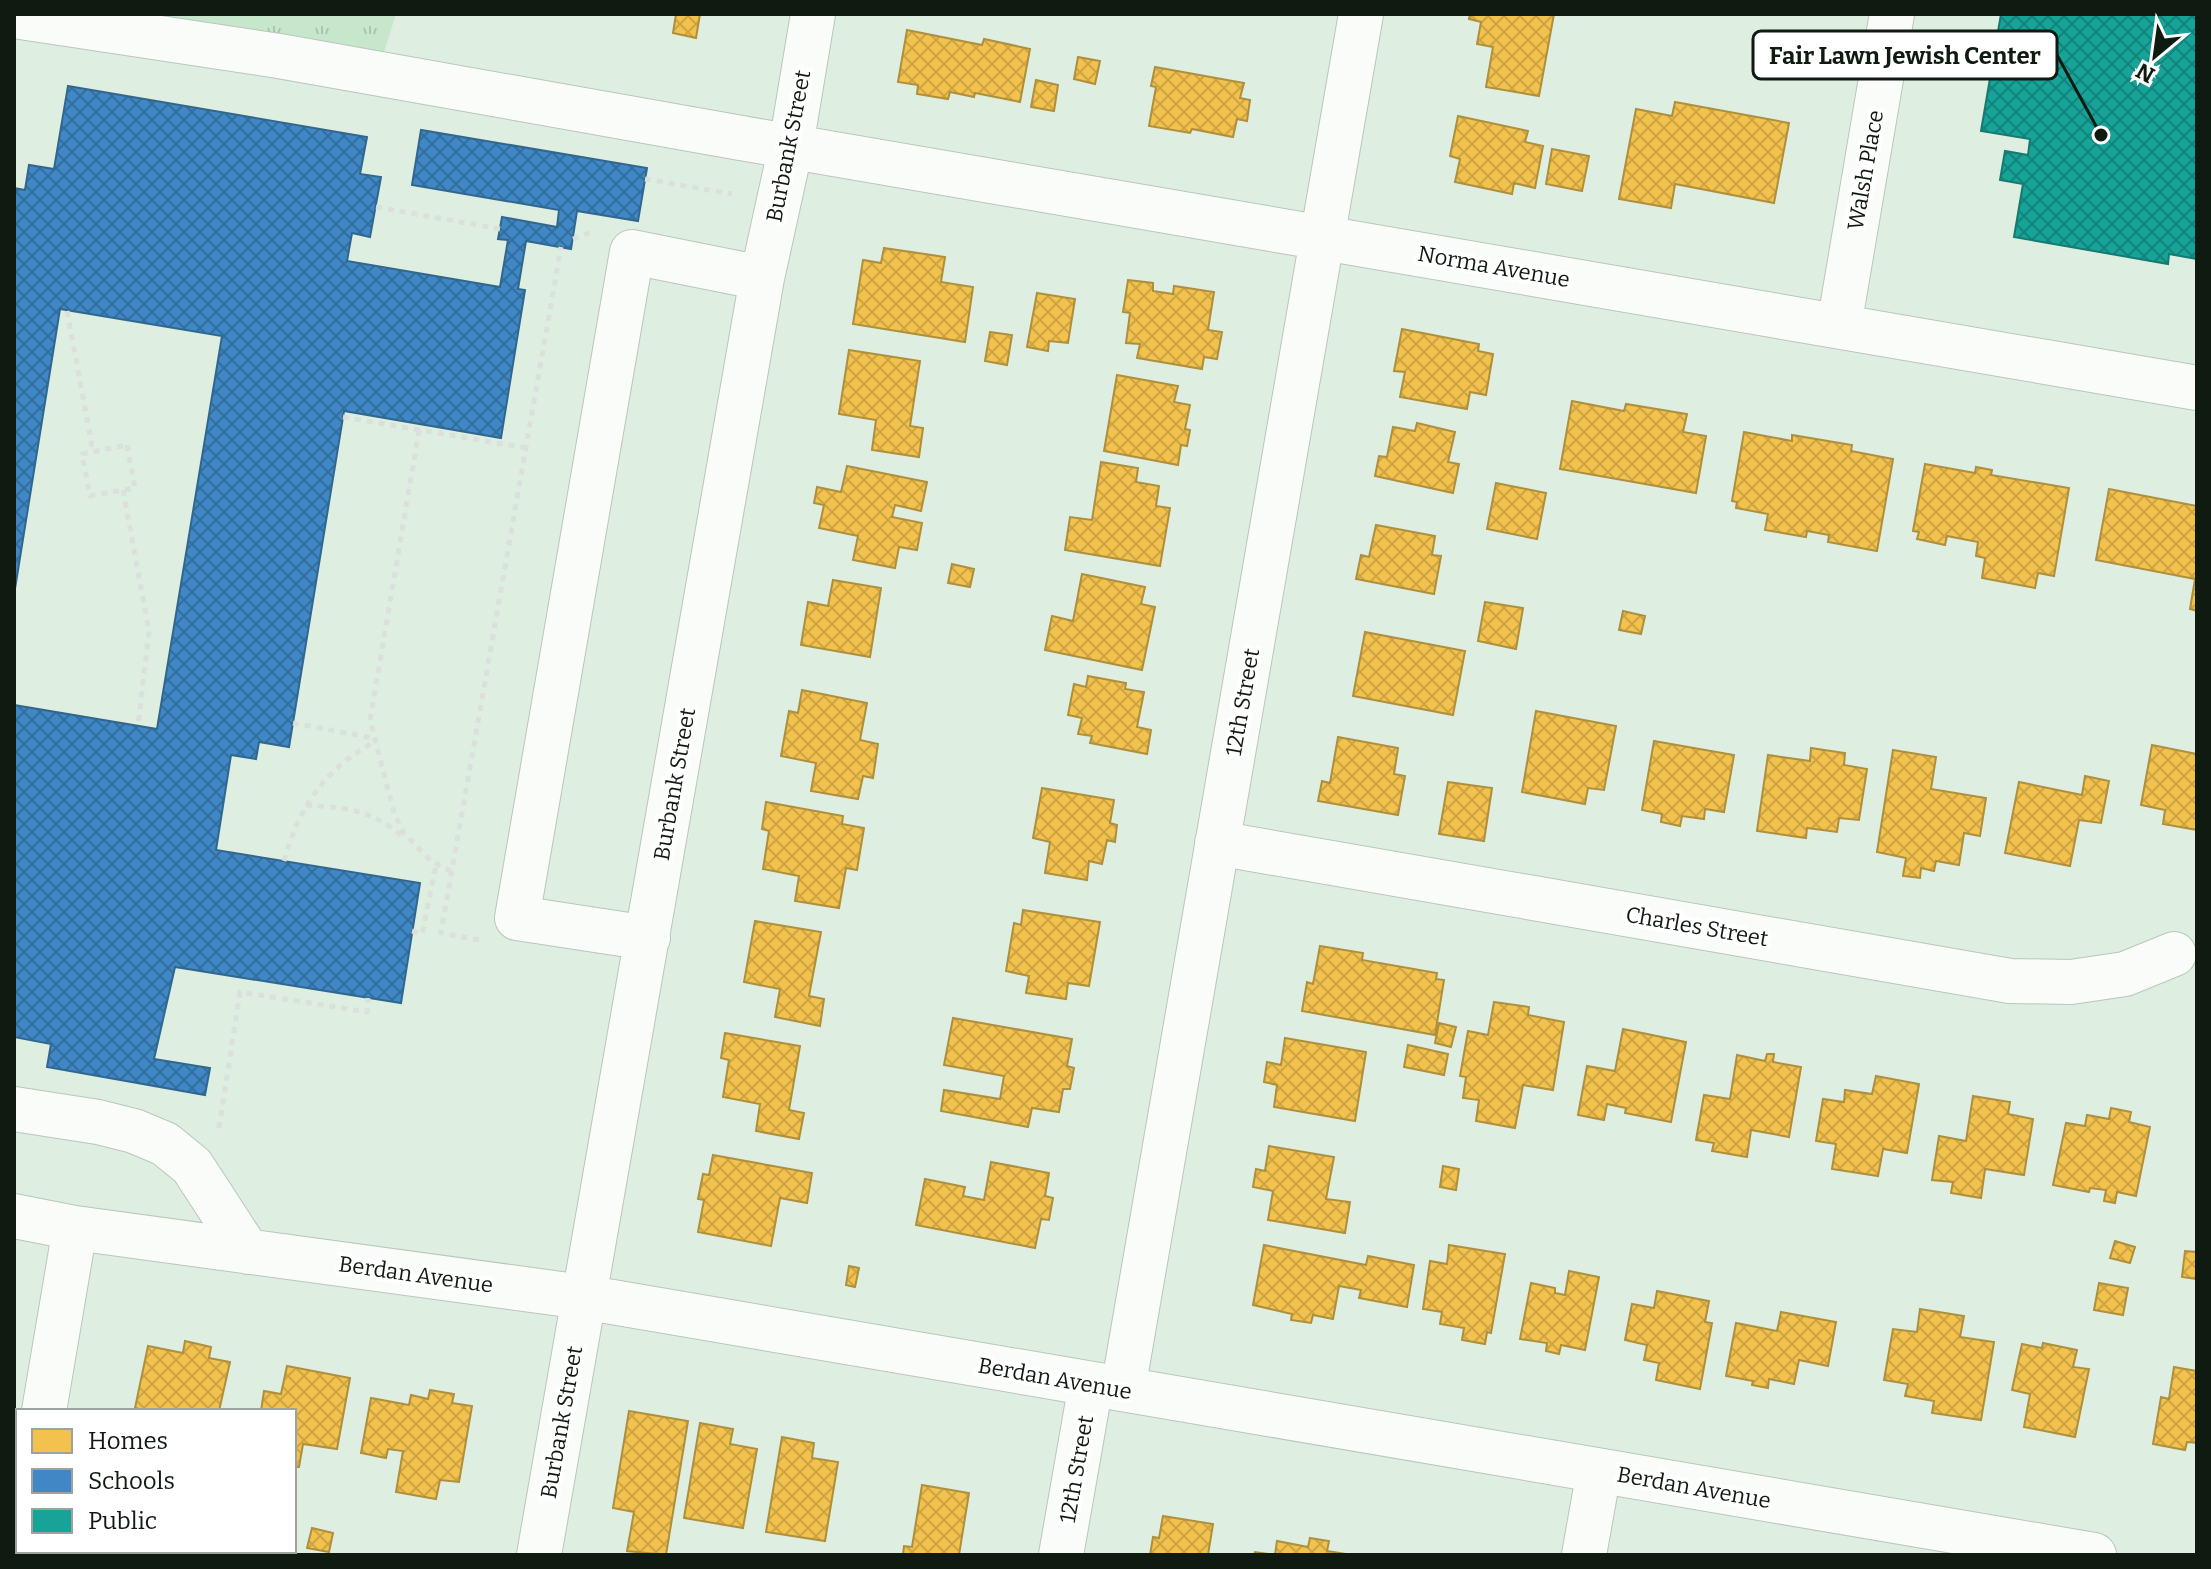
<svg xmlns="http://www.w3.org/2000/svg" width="2211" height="1569" font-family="Bitter,serif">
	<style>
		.park { fill: url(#park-tufts) }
		.homes { fill: url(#homes-cross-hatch); stroke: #ae8f3c; stroke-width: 2 }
		.schools { fill: url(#schools-cross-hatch); stroke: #31678f; stroke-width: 2 }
		.public { fill: url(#public-cross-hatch); stroke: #157a70; stroke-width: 2 }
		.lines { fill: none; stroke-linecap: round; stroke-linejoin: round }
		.minor-casing { stroke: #bac6bc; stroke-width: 46 }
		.path { stroke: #dbe0dc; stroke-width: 5; stroke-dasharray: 6 6; stroke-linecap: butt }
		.minor { stroke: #fafcfa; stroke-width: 44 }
		.labels { text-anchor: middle; stroke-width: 8; stroke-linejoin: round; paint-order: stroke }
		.street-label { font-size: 22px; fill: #0f1a11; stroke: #fff }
		.leader { fill: none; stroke: #0f1a11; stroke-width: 3 }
		.callout-dot { fill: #0f1a11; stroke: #fff; stroke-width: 3 }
		.callout { fill: #fff; stroke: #0f1a11; stroke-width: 3 }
		.callout-label { font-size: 24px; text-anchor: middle; font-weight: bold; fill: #0f1a11 }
	</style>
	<defs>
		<pattern id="park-tufts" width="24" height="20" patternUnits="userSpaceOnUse" patternTransform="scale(2)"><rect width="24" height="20" fill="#c6e7cc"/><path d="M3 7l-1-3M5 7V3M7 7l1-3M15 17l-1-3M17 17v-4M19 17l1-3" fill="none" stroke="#a9c6ae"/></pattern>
		<pattern id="homes-cross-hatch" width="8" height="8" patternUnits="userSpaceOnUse" patternTransform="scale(2)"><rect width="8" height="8" fill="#f2c14e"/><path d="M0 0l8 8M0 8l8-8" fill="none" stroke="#cea543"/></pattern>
		<pattern id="schools-cross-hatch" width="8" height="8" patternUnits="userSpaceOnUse" patternTransform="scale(2)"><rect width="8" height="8" fill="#3f88c5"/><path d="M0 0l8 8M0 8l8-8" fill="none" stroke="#336e9f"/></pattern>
		<pattern id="public-cross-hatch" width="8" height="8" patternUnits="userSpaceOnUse" patternTransform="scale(2)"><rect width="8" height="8" fill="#17a398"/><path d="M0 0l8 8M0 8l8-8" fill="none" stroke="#13847b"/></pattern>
	</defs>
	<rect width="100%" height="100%" fill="#deeee0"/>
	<!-- park -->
	<path class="park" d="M118,14H396L382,58Z"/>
	<!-- homes -->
	<path class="homes" d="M676,14H700L696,38L673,33Z
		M1470,14H1554L1539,96L1486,87L1493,47L1477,44L1481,22L1469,19Z
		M907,30L982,45L984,39L1030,49L1020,102L975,93L974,97L950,92L948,99L917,94L918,85L898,82Z
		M1078,57L1100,61L1095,84L1074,79Z
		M1155,67L1244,83L1240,98L1250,100L1247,121L1237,119L1233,137L1192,129L1190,133L1149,126L1156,87L1151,86Z
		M1036,80L1058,85L1054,111L1031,107Z
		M1675,102L1789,123L1774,203L1675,184L1671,208L1619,199L1636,109L1672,116Z
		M1458,116L1528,131L1525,142L1543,146L1535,188L1514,183L1512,194L1455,182L1460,159L1450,156Z
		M1552,149L1589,156L1582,191L1546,184Z
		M884,248L945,257L941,282L973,287L965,342L853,324L863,260L881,263Z
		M1128,280L1153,283V291L1173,294L1174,286L1214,292L1208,330L1222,332L1217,359L1204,357L1202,369L1137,358L1140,344L1126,343L1130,313L1123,312Z
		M1037,293L1075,299L1068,343L1049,341L1048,351L1027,347Z
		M1402,329L1479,344L1478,351L1493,354L1486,395L1470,392L1467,409L1400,397L1405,372L1394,371Z
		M990,332L1012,335L1007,365L985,361Z
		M849,350L920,361L910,426L923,428L919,457L872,450L876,420L839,414Z
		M1117,375L1178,386L1174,402L1190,405L1185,429L1190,430L1187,446L1181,445L1178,465L1104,451Z
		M1572,401L1624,411L1626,404L1687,414L1683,432L1706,436L1696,493L1560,469Z
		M1417,423L1455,432L1448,462L1459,464L1453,493L1375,476L1379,456L1387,457L1393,427L1415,431Z
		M1744,432L1792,441V435L1852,445L1851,451L1893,459L1877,551L1828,542L1829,535L1807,531L1806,537L1765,530L1768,514L1736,508L1737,502L1732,501Z
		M1101,462L1138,468L1136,482L1159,486L1156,506L1170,508L1160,566L1065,550L1070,517L1092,520Z
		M1925,464L1975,473L1976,467L1992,470L1991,475L2069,488L2054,576L2038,573L2035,588L1982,578L1985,558L1976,556L1978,542L1947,536L1945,545L1917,539L1919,532L1913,531Z
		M847,466L927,482L921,511L895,505L892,517L922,523L917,550L899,547L895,568L853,560L858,536L819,528L824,505L814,503L817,487L841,492Z
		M1496,483L1546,493L1537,539L1487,529Z
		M2109,489L2197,506V611L2190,609L2195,579L2096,560Z
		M1376,525L1435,536L1432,555L1441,556L1434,594L1356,579L1361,555L1369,557Z
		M952,564L974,569L970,587L948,583Z
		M1082,574L1145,587L1141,604L1155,607L1142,670L1045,650L1052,616L1073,621Z
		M833,580L881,588L870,657L801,645L808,602L828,606Z
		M1485,602L1523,608L1516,649L1478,641Z
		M1623,611L1645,616L1641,634L1619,630Z
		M1365,632L1465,651L1453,715L1353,696Z
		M1088,676L1126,683L1125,689L1144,692L1137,727L1151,730L1147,754L1090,743L1092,736L1078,734L1082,718L1068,715L1074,684L1086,687Z
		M802,690L867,703L860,740L878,744L873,778L863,776L858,799L811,791L816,763L781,756L789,711L798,713Z
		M1536,711L1616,726L1604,790L1588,788L1585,804L1522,792Z
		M1338,737L1398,748L1394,774L1405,776L1398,815L1318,801L1322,781L1330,783Z
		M1654,741L1734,755L1724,812L1705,809L1704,819L1682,816L1680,826L1661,822L1662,814L1642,810Z
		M2152,745L2197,754V830L2163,824L2165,810L2141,805Z
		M1811,748L1845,753L1844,765L1867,769L1859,820L1839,818L1837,832L1807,828L1806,838L1757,831L1768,755L1810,761Z
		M1893,750L1936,757L1931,789L1986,798L1980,836L1964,833L1959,865L1936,861L1934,871L1921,868L1920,878L1903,876L1906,858L1877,852Z
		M2085,776L2109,781L2101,823L2079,820L2070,866L2005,853L2019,782L2082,795Z
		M1448,782L1492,788L1484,841L1439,834Z
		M1042,788L1114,800L1110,823L1117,825L1115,842L1107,840L1102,864L1089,861L1087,880L1045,873L1050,842L1033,838Z
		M766,802L843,816L842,824L864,828L857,870L846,868L839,908L795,901L799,876L763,869L769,831L762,829Z
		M1023,910L1100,922L1089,986L1068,983L1066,999L1026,993L1029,976L1006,971L1014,923L1021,925Z
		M755,921L821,932L809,996L824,999L820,1026L775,1017L780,989L744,982Z
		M1320,946L1363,953L1362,960L1437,973L1436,979L1444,980L1435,1035L1302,1011L1307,982L1313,984Z
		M1494,1002L1529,1007L1528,1015L1564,1022L1553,1090L1523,1085L1515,1128L1476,1121L1479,1100L1463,1098L1466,1077L1460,1076L1468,1031L1488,1035Z
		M953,1018L1072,1039L1067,1066L1074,1068L1070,1089H1063L1059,1112L1032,1108L1028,1127L941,1111L944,1090L1000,1099L1004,1076L944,1065Z
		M1439,1023L1456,1027L1451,1047L1435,1043Z
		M1623,1029L1686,1042L1671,1122L1625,1113L1626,1108L1607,1104L1604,1120L1578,1115L1587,1066L1615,1071Z
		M725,1033L800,1046L789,1110L804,1113L799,1139L756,1131L760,1104L723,1097L729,1060L721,1058Z
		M1285,1038L1366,1052L1355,1121L1274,1107L1277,1085L1264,1082L1267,1062L1281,1065Z
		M1408,1045L1448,1054L1444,1075L1404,1067Z
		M1767,1054H1774L1773,1062L1801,1067L1789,1137L1751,1130L1747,1157L1712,1151L1714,1143L1696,1140L1704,1095L1730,1099L1737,1055L1765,1061Z
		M1876,1076L1919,1084L1907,1153L1883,1149L1878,1176L1832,1169L1836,1144L1816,1141L1823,1099L1844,1102L1845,1090L1872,1094Z
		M1973,1096L2010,1102L2008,1114L2033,1119L2024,1175L1985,1169L1981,1198L1951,1193L1953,1182L1932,1180L1939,1136L1966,1141Z
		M2111,1108L2131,1112L2129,1122L2150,1127L2136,1196L2117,1192L2115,1203L2104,1201L2106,1190L2090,1188L2089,1192L2053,1185L2066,1123L2085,1126L2087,1115L2109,1119Z
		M1269,1146L1334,1157L1326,1199L1350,1202L1345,1233L1268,1220L1273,1191L1253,1187L1256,1169L1265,1171Z
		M713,1155L812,1173L807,1203L780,1198L771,1246L698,1232L704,1200L698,1199L703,1174L709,1175Z
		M991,1162L1049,1173L1045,1196L1053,1198L1049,1220L1041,1219L1035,1248L916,1225L925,1179L965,1187L963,1196L984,1200Z
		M1443,1166L1459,1169L1456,1190L1440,1187Z
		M2115,1241L2135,1247L2130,1263L2110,1258Z
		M1264,1245L1366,1265L1368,1256L1414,1265L1407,1307L1359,1298L1361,1290L1339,1286L1333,1319L1313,1315L1311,1323L1291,1320L1292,1314L1253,1305Z
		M1449,1245L1505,1254L1491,1333L1487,1332L1485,1344L1462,1340L1464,1328L1440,1324L1442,1312L1423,1309L1430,1261L1447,1264Z
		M2185,1251L2197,1252V1279L2182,1277Z
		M849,1266L859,1268L855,1287L846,1285Z
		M1569,1271L1599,1277L1585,1350L1561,1345L1559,1354L1546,1351L1547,1343L1520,1339L1531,1283L1555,1288V1293L1565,1295Z
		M2099,1283L2128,1288L2123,1315L2094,1310Z
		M1657,1291L1709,1301L1705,1322L1712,1323L1700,1389L1656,1380L1659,1363L1644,1360L1647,1345L1625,1340L1632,1304L1654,1308Z
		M1920,1309L1964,1316L1960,1337L1994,1342L1981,1420L1932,1413L1934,1401L1905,1396L1908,1384L1884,1380L1893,1329L1917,1332Z
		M1781,1312L1836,1322L1828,1366L1799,1360L1794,1384L1769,1379L1768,1388L1752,1385L1753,1381L1726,1376L1736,1323L1777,1331Z
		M185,1341L211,1347L209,1358L230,1362L219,1411H148L135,1408L148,1346L183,1353Z
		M2043,1343L2077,1350L2073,1367L2089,1369L2075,1437L2024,1427L2030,1394L2012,1390L2022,1344L2042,1348Z
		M287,1366L350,1378L337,1449L303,1444L299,1467H294V1411H261L264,1391L281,1394Z
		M2174,1367L2197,1371V1443L2187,1442L2185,1450L2153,1444L2161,1397L2169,1399Z
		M430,1390L454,1394L452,1403L472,1406L459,1482L440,1480L436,1499L396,1492L403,1451L388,1449L386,1458L361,1453L371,1398L409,1405L411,1395L428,1399Z
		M629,1411L688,1421L666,1555L627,1551L634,1512L613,1508Z
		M700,1423L733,1429L730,1444L757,1449L743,1528L684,1518Z
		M782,1437L814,1443L812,1458L838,1462L825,1541L766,1532Z
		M922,1485L969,1493L959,1555H903L904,1546L912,1547Z
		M1163,1516L1213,1524L1208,1555H1150L1153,1537L1159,1538Z
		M312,1528L333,1533L329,1552L307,1548Z
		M1310,1538L1329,1541L1327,1551L1352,1555H1254L1255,1552L1275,1555L1277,1541L1308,1547Z
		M122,1551H189L190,1555H121Z"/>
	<!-- schools -->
	<path class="schools" d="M68,86L367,137L360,174L381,177L370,237L352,233L347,261L500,287L508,240L498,239L502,217L557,227L559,210L412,185L421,130L647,168L638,221L577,211L571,249L526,241L518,289L525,290L501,438L344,411L289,747L259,742L256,759L231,755L216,850L420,883L401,1003L175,967L154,1059L210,1068L205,1095L47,1067L51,1044L14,1037V705L157,729L222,336L60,309L14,595V188L25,190L29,165L54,169Z"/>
	<!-- public -->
	<path class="public" d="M2001,14H2197V259L2169,254L2168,264L2014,237L2023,184L2000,180L2005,151L2028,155L2030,139L1981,131Z"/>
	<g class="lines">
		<!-- minor casing -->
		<g class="minor-casing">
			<path id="minor" d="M14,16L279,56L741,138L2197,388
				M1839,326L1892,14
				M1217,843L2010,981L2071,982L2125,974L2174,954
				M648,938L517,918L632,252L762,278
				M14,1109L98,1122L134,1131L165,1144L192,1166L248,1252
				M14,1216L75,1228L583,1297L2094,1555
				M1123,1389L1361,14
				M44,1411L75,1228
				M19,1555L20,1551
				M539,1555L762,278L791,146L813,14
				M1061,1555L1091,1384
				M1584,1555L1599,1471"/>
		</g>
		<!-- path -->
		<path class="path" d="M645,179L732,194
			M376,207L500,229
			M573,239L592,232
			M67,311L93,452
			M343,417L527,448
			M419,430L370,720L394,813L404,833L431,861L452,872
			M127,445L135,488L90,496L82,454Z
			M123,490L149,631L138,726
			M293,723L373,738
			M306,805C348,808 371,809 403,837
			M284,861C299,807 325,769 374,742
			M412,931L422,934L436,865
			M479,940L441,933L561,247
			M219,1128L240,992L367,1012L368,998"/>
		<!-- minor -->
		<use href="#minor" class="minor"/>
	</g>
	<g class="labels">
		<!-- street labels -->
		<g class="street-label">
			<text transform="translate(788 146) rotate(-79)" y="8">Burbank Street</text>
			<text transform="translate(1865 170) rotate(-80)" y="8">Walsh Place</text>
			<text transform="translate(1494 266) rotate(10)" y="8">Norma Avenue</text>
			<text transform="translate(1242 702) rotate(-80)" y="8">12th Street</text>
			<text transform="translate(674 784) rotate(-80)" y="8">Burbank Street</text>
			<text transform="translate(1697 926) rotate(10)" y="8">Charles Street</text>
			<text transform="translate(416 1274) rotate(8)" y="8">Berdan Avenue</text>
			<text transform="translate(1055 1378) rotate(10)" y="8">Berdan Avenue</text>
			<text transform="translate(561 1422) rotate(-80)" y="8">Burbank Street</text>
			<text transform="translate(1076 1469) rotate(-80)" y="8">12th Street</text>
			<text transform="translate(1694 1487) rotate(10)" y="8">Berdan Avenue</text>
		</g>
	</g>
	<!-- callouts -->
	<path class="leader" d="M2101 135L2057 55"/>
	<circle class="callout-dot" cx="2101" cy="135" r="8"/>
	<rect class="callout" x="1753" y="31" width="304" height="48" rx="8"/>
	<g class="callout-label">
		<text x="1905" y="64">Fair Lawn Jewish Center</text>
	</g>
	<!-- border -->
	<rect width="2211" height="1569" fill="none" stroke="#0f1a11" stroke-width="32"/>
	<!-- legend -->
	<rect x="16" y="1409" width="280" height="144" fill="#ffffff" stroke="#9fa3a0" stroke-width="2"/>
	<rect x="32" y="1429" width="40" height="24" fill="#f2c14e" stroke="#9fa3a0" stroke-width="2"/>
	<text x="88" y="1449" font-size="24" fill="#0f1a11">Homes</text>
	<rect x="32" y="1469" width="40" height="24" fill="#3f88c5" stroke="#9fa3a0" stroke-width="2"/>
	<text x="88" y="1489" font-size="24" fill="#0f1a11">Schools</text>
	<rect x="32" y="1509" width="40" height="24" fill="#17a398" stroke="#9fa3a0" stroke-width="2"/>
	<text x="88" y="1529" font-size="24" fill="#0f1a11">Public</text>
	<!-- north arrow -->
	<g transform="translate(2155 56) rotate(209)" stroke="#ffffff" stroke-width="6" paint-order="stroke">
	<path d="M0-6L14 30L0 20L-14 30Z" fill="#0f1a11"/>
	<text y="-12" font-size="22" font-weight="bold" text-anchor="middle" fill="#0f1a11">N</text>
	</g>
</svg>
